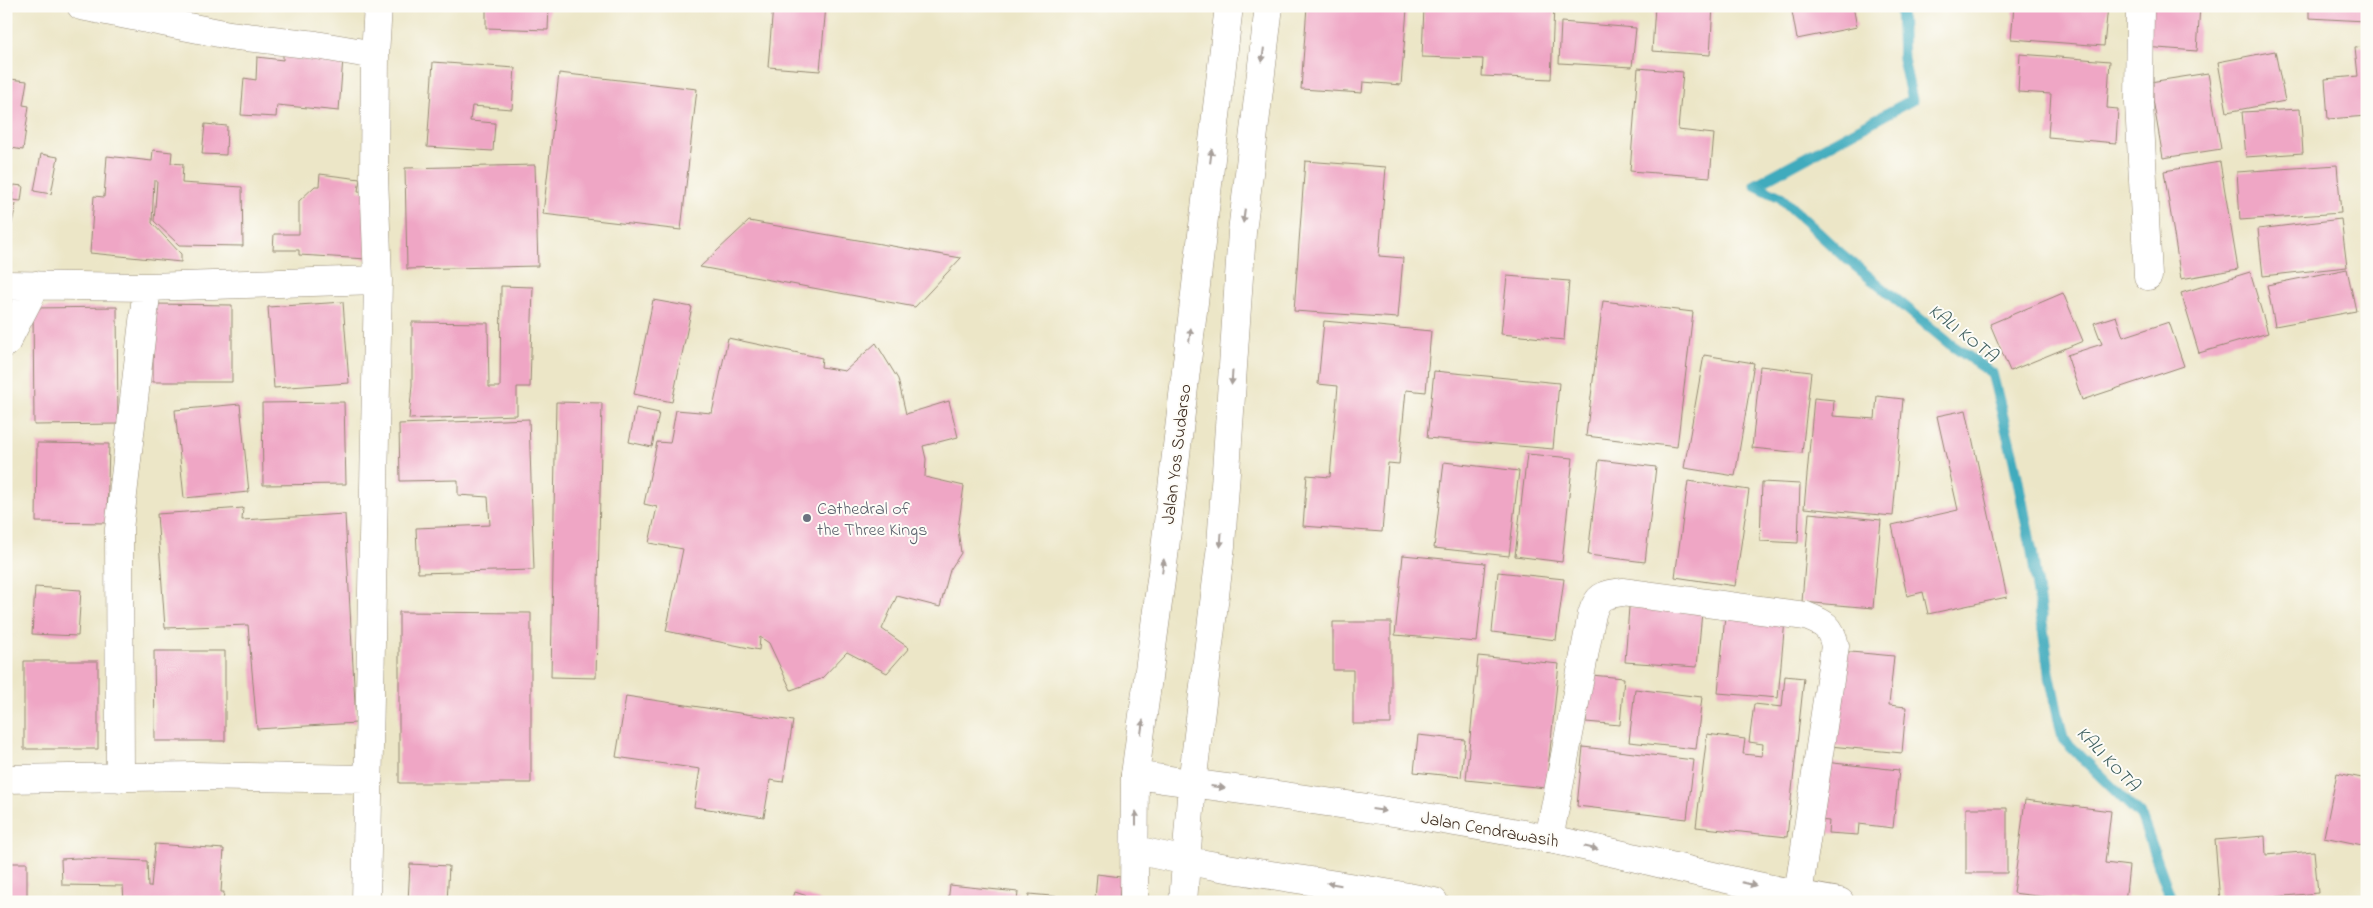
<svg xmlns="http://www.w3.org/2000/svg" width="2373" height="908" font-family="'Indie Flower',sans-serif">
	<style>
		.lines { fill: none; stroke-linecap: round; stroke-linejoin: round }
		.stream { stroke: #3fabbd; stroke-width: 11 }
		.building { fill: #efa6c5 }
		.minor-casing { stroke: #948872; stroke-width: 29 }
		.major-casing { stroke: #948872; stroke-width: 29 }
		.highway-casing { stroke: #948872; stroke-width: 29 }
		.minor { stroke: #fff; stroke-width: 28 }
		.major { stroke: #fff; stroke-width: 28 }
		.highway { stroke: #fff; stroke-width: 28 }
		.oneway { fill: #a79f9a }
		.worship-dot { fill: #6b7280; stroke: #fdfcf7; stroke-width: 2 }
		.labels { text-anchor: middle; stroke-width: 4; stroke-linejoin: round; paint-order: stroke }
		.street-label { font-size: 18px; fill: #3b2a1e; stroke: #fdfcf7 }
		.worship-label { font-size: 18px; fill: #5b616d; stroke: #fdfcf7; text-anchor: start }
		.water-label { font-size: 19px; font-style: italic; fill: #3d5e5e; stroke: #fdfcf7 }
	</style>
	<rect width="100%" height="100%" fill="#fdfcf7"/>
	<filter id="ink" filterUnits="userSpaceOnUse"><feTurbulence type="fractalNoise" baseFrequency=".02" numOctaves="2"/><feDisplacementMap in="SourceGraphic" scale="10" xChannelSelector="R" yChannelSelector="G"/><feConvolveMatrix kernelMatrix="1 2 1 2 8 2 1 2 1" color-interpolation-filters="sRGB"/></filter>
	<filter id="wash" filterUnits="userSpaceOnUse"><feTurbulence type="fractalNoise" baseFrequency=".0096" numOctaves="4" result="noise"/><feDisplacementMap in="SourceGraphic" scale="20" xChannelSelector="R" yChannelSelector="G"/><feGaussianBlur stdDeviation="1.12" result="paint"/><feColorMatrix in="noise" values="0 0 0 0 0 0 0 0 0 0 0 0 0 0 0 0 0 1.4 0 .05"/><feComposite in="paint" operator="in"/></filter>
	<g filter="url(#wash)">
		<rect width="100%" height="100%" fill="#ece6c7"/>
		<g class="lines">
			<!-- stream -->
			<path class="stream" d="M1901,6L1903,59L1912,100L1755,185L1780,197L1840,253L1950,344L1992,373L2014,461L2032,552L2049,672L2063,739L2141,816L2172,902"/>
		</g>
		<g id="blocks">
			<!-- building -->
			<path class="building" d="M486,6H549L548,30L486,28Z
				M773,6H826L820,71L768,67Z
				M1307,6H1372L1407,9L1401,85L1363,82L1362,93L1301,89Z
				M1424,6H1554L1551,79L1482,76L1483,59L1422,57Z
				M1655,6H1713L1710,55L1652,51Z
				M1791,6H1853L1857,27L1797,39Z
				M2014,6H2108L2104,46L2011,39Z
				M2146,6H2200L2197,51L2144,47Z
				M2309,6H2365V21L2309,18Z
				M1561,22L1636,28L1632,67L1559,63Z
				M2367,46V116L2328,119L2325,79L2358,76L2355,47Z
				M283,50L343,58L339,111L277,105L276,117L241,115L244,78L256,80L257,57L283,60Z
				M2275,51L2285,101L2227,112L2218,62Z
				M2020,54L2110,61L2107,108L2118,109L2116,143L2048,137L2051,94L2018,92Z
				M433,62L515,68L512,109L472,106L470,121L495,123L493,151L427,147Z
				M1638,68L1683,72L1678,130L1714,134L1710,177L1630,171Z
				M6,72H10V79L27,81L23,105L29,106L23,150L6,147Z
				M559,73L697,89L681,230L543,214Z
				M2208,73L2221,149L2163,158L2150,82Z
				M2300,109L2303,153L2246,157L2242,112Z
				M205,124L227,126L226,155L202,154Z
				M153,150L172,152L171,163L183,164L182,183L242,187L243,246L179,245L154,221L157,181H154L152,223L181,254V262L90,253L94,196L104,197L107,156L152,161Z
				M41,154L58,157L51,194L34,191Z
				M1305,161L1386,167L1379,256L1403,258L1398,318L1294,311Z
				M2220,162L2238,269L2181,279L2164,171Z
				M535,165L538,266L407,269L405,168Z
				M2337,165L2341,213L2240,220L2237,172Z
				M320,174L360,179L358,191L368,192L367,259L299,255V250H273L274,234H299V201L315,186H319Z
				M14,185L23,186L21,201L12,200Z
				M6,202L16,204L7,247H6Z
				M2341,219L2347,267L2263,276L2258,229Z
				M749,221L961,258L915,307L700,267Z
				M2347,269L2356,311L2275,326L2267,285Z
				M2250,272L2268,333L2199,353L2181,293Z
				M1507,276L1569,281L1564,340L1501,334Z
				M501,286L533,287L530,387H517V415L409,419L412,385V322L488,323L489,387H500Z
				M2063,293L2083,341L2010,371L1990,324Z
				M653,300L692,307L672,402L634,394Z
				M1603,301L1693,312L1677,447L1586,436Z
				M343,302L349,383L274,388L268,307Z
				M153,304L232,305V382H153Z
				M117,307L118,424L34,425L33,308Z
				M2116,316L2123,337L2169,322L2184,366L2082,400L2067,355L2102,344L2094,323Z
				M1324,321L1431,331L1426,392L1406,390L1399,464L1388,463L1382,532L1303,526L1307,475L1330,477L1338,386L1318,384Z
				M728,338L822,358L821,367L845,371L876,343L898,379L906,414L949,401L958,437L923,446L926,459L925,477L964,486L958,529L961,553L950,570L940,607L897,596L882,629L909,648L887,673L847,652L821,679L791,690L769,643L760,637L759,650L666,631L683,549L649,543L657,507L644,504L657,442L670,443L676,410L712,413Z
				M1704,355L1754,363L1735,476L1684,468Z
				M1760,366L1811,372L1802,453L1752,448Z
				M1434,371L1559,383L1553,449L1427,438Z
				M1877,396L1903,399L1893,516L1804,508L1814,398L1834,400L1833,416L1875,419Z
				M344,402L346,484L263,485L262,403Z
				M556,402L602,403L596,678L551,677Z
				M240,404L249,492L184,498L175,410Z
				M636,408L659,413L652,447L629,442Z
				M1966,410L2007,597L1928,614L1923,592L1907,596L1892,525L1958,510L1937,416Z
				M529,419L534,570L418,573L416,528L490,525L488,497L458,495V480L400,481L399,424Z
				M37,443L109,444L107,523L36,522Z
				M1527,454L1573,458L1562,562L1515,556Z
				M1599,460L1656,467L1645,562L1588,555Z
				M1444,462L1519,471L1509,556L1434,548Z
				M1688,481L1749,490L1735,586L1675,577Z
				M1762,482L1800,484L1798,543L1760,541Z
				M243,508L242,520L345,514L356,723L257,729L248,625L165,628L157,514Z
				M1809,513L1881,520L1873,608L1802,602Z
				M1403,555L1485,563L1477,642L1395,635Z
				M1498,572L1564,579L1556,640L1492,632Z
				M35,587L81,590L78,636L32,634Z
				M1629,607L1702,612L1697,667L1625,662Z
				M399,612L531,613V783H399Z
				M1725,615L1785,620L1778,698L1718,693Z
				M1333,622H1391V724H1353V670H1333Z
				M154,651H225V741H155Z
				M1840,651L1894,656L1889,705L1906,707L1902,753L1830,746Z
				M1478,656L1559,664L1546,788L1466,780Z
				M24,661H98V749H24Z
				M1591,675L1624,678L1620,725L1586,722Z
				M1785,676L1804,678L1787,837L1696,827L1707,734L1745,739L1743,754L1762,756L1763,744L1749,742L1754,704L1782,707Z
				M1635,689L1702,697L1696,749L1629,742Z
				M626,696L793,721L783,782L770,780L764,817L694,807L700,769L616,757Z
				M1418,735L1465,740L1461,777L1414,772Z
				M1583,747L1694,760L1687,819L1577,806Z
				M1824,762L1899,770L1893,828L1859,824L1858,835L1828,833L1829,821L1817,820Z
				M2337,773L2367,779V846L2324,837Z
				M2025,800L2111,811L2105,863L2129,866L2125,902H2084L2013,893Z
				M1966,808H2007V873H1966Z
				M2265,836L2266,855L2314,851L2318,893L2220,902L2215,840Z
				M155,844L224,849L221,892H224L223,902H124L123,886L62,885L61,859L77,858L147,861L148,887H151Z
				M6,863H27V902H6Z
				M410,864L449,866L447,902H408Z
				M1097,874L1121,877L1119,902H1028L1029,894L1095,900Z
				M950,885L1018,892L1017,902H948Z
				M795,892L822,901V902H792Z"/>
		</g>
	</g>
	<g filter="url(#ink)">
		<use href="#blocks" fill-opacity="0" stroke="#948872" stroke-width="1"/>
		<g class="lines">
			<!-- minor casing -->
			<g class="minor-casing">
				<path id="minor" d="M81,6L229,35L316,45L375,55
					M2140,6L2139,103L2148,276
					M6,285L147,287L378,280
					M6,343L36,285
					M120,778L119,529L147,287
					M6,779L194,776L367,779
					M1549,839L1592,614C1598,595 1603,595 1622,592L1806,616C1824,623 1831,626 1835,646L1798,895
					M366,902L378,280L374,176L375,55L378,6"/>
			</g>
			<!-- major casing -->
			<g class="major-casing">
				<path id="major" d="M1136,850C1234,873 1335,882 1434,902
					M1134,902L1135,775C1273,795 1412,812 1549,839C1647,858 1742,886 1840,902
					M1183,902L1192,784"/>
			</g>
			<!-- highway casing -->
			<g class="highway-casing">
				<path id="highway" d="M1135,775L1163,565L1229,6
					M1192,784L1221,546L1242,232L1269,6"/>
			</g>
			<!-- minor -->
			<use href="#minor" class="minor"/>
			<!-- major -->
			<use href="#major" class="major"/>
			<!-- highway -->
			<use href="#highway" class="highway"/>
		</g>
		<!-- one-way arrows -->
		<defs><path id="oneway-solid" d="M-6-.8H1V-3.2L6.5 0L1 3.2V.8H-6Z" transform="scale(1.25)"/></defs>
		<g class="oneway">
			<use href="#oneway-solid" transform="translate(1263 55) rotate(97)"/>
			<use href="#oneway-solid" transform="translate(1211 156) rotate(-83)"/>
			<use href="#oneway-solid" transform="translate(1244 216) rotate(97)"/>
			<use href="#oneway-solid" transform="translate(1190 335) rotate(-83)"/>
			<use href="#oneway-solid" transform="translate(1232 378) rotate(94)"/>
			<use href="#oneway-solid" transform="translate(1221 540) rotate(94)"/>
			<use href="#oneway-solid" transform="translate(1163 566) rotate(-83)"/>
			<use href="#oneway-solid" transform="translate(1142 727) rotate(-82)"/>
			<use href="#oneway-solid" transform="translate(1218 787) rotate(8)"/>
			<use href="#oneway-solid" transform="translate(1379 810) rotate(8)"/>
			<use href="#oneway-solid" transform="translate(1136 818) rotate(-90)"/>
			<use href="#oneway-solid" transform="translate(1591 848) rotate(13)"/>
			<use href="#oneway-solid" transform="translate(1334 884) rotate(-171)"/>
			<use href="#oneway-solid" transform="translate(1749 884) rotate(13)"/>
		</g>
	</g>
	<!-- markers -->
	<circle class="worship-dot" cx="807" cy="518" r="5"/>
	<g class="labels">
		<!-- street labels -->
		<g class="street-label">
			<text transform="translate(1176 454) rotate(-83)" y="6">Jalan Yos Sudarso</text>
			<text transform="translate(1490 829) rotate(10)" y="6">Jalan Cendrawasih</text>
		</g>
		<!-- worship labels -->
		<g class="worship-label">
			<text x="817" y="514">Cathedral of<tspan x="817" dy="21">the Three Kings</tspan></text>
		</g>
		<!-- water labels -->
		<g class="water-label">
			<text transform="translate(1964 332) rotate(38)" y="7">KALI KOTA</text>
			<text transform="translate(2109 758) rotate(46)" y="7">KALI KOTA</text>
		</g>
	</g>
	<!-- margin -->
	<rect width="2373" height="908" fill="none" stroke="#fdfcf7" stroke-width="25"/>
</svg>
